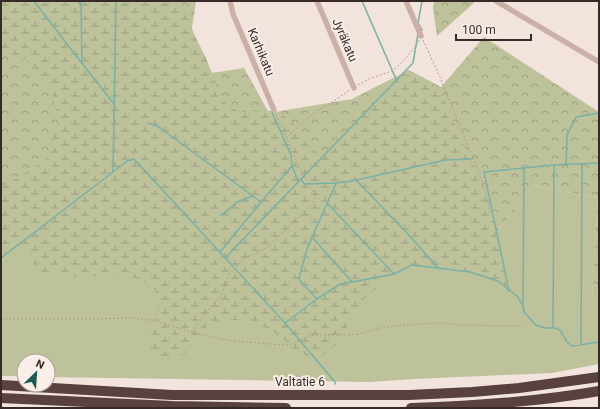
<svg xmlns="http://www.w3.org/2000/svg" width="600" height="409" font-family="Roboto,sans-serif">
	<style>
		.green { fill: #bdc29b }
		.forest { fill: url(#forest-crowns) }
		.wetland { fill: url(#wetland-marsh) }
		.lines { fill: none; stroke-linecap: round; stroke-linejoin: round }
		.stream { stroke: #7ab0a6; stroke-width: 1.5 }
		.path { stroke: #b79991; stroke-width: 1; stroke-dasharray: 2 2; stroke-linecap: butt }
		.minor { stroke: #cbb0a7; stroke-width: 5.5 }
		.motorway { stroke: #58413f; stroke-width: 10 }
		.labels { text-anchor: middle; stroke-width: 4; stroke-linejoin: round; paint-order: stroke }
		.street-label { font-size: 12px; fill: #372928; stroke: #faeee8 }
	</style>
	<defs>
		<pattern id="forest-crowns" width="20" height="18" patternUnits="userSpaceOnUse"><rect width="20" height="18" fill="#bdc29b"/><path d="M2 6a3 3 0 1 1 6 0M12 15a3 3 0 1 1 6 0" fill="none" stroke="#9a9e7e"/></pattern>
		<pattern id="wetland-marsh" width="20" height="14" patternUnits="userSpaceOnUse"><rect width="20" height="14" fill="#bdc29b"/><path d="M1 5h8M5 5V1M11 12h8M15 12V8" fill="none" stroke="#9a9e7e"/></pattern>
	</defs>
	<rect width="100%" height="100%" fill="#f2e3dc"/>
	<!-- green -->
	<path class="green" d="M535,185L598,198L592,294L599,302V364L552,373L414,379L369,382L48,377V361H24V376H1V261L29,226L400,243L483,249Z"/>
	<!-- forest -->
	<path class="forest" d="M1,1H195L196,2L191,34L212,73L244,68L269,113L352,99L409,70L441,87L484,37L599,112V302L592,294L598,198L535,185L483,249L29,226L1,261Z
		M434,1H476L437,36L433,8Z"/>
	<!-- wetland -->
	<path class="wetland" d="M1,1H173L187,14L194,34L206,58L222,99L230,108L243,112L255,110L274,111L284,116L297,127L305,139L310,148L317,153L326,152L400,76L415,74L421,81L435,89L446,103L466,152L475,167L479,181L484,190L489,198L509,291L498,281L470,272L412,265L394,274L365,298L335,346L326,354L316,357L305,355L293,348L281,337L268,329L247,320H223L207,326L196,342L183,355L171,358L156,357L147,353L149,340L155,322L158,308L155,290L140,279L116,275L77,277L60,274L43,275L19,244L1,258V186L19,177L47,159L59,121L51,88L26,59L1,55Z"/>
	<g class="lines">
		<!-- stream -->
		<path class="stream" d="M34,1L70,48L114,104
			M78,1L81,6
			M81,1L82,63
			M362,1L396,79
			M420,31L422,30L418,23L422,1
			M272,112L291,155L292,166L298,181
			M148,123L159,127L261,202
			M566,165L567,135L576,117L599,113
			M113,172L116,1
			M301,179L304,184L336,183L352,181L446,160L471,159
			M356,180L406,232L439,269
			M328,204L394,274
			M221,215L226,212L237,202L253,196
			M312,237L352,282
			M220,252L261,202L292,166
			M1,258L113,172L127,161L134,159L285,323L335,382V384
			M225,258L413,63L418,34
			M509,291L484,172L554,165L598,163
			M317,299L301,282L299,278L307,249L336,183
			M523,306L524,168
			M285,323L317,299L340,284L352,282L394,274L412,265L470,272L498,281L517,296L522,304L525,313L536,325L545,328H555L560,330L567,342L572,346L599,342
			M553,328L554,166
			M581,345L582,164"/>
		<!-- path -->
		<path class="path" d="M423,40L440,77L460,127L475,162L484,186L488,202L490,214
			M358,85L369,79L392,71L399,65L405,59L410,53L416,46L419,40
			M287,137L315,112L326,106L350,90
			M1,319H89L134,318L156,321L192,332L212,337L233,341L283,345L292,344L309,336L318,335H348L359,334L384,327L421,324L440,323L459,325L524,326
			M192,332L207,312L218,299L222,293L229,275L234,269L245,258L263,250L269,246L306,210L313,202L315,199L314,193L312,188L303,176L276,114"/>
		<!-- minor -->
		<path class="minor" d="M230,1L233,14L274,110
			M317,1L354,88
			M406,1L421,36
			M496,1L599,62"/>
		<!-- motorway -->
		<path class="motorway" d="M1,385L172,395H409L472,392L519,388L599,377
			M1,398L172,406L286,408
			M411,408C474,406 537,402 599,391"/>
	</g>
	<g class="labels">
		<!-- street labels -->
		<g class="street-label">
			<text transform="translate(345 40) rotate(67)" y="4">Jyräkatu</text>
			<text transform="translate(261 52) rotate(67)" y="4">Karhikatu</text>
			<text x="300" y="386">Valtatie 6</text>
		</g>
	</g>
	<!-- border -->
	<rect width="600" height="409" fill="none" stroke="#372928" stroke-width="4"/>
	<!-- north arrow -->
	<g transform="translate(36 373) rotate(25)"><circle r="19" fill="#faeee8" stroke="#ac9f9b"/>
	<path d="M0-3L7 15L0 10L-7 15Z" fill="#1d5950"/>
	<text y="-6" font-size="11" font-weight="bold" text-anchor="middle" fill="#372928">N</text>
	</g>
	<!-- scale -->
	<path d="M456 34v6h75v-6" fill="none" stroke="#372928" stroke-width="2"/>
	<text x="462" y="34" font-size="12" fill="#372928" stroke="#faeee8" stroke-width="3" paint-order="stroke">100 m</text>
</svg>
